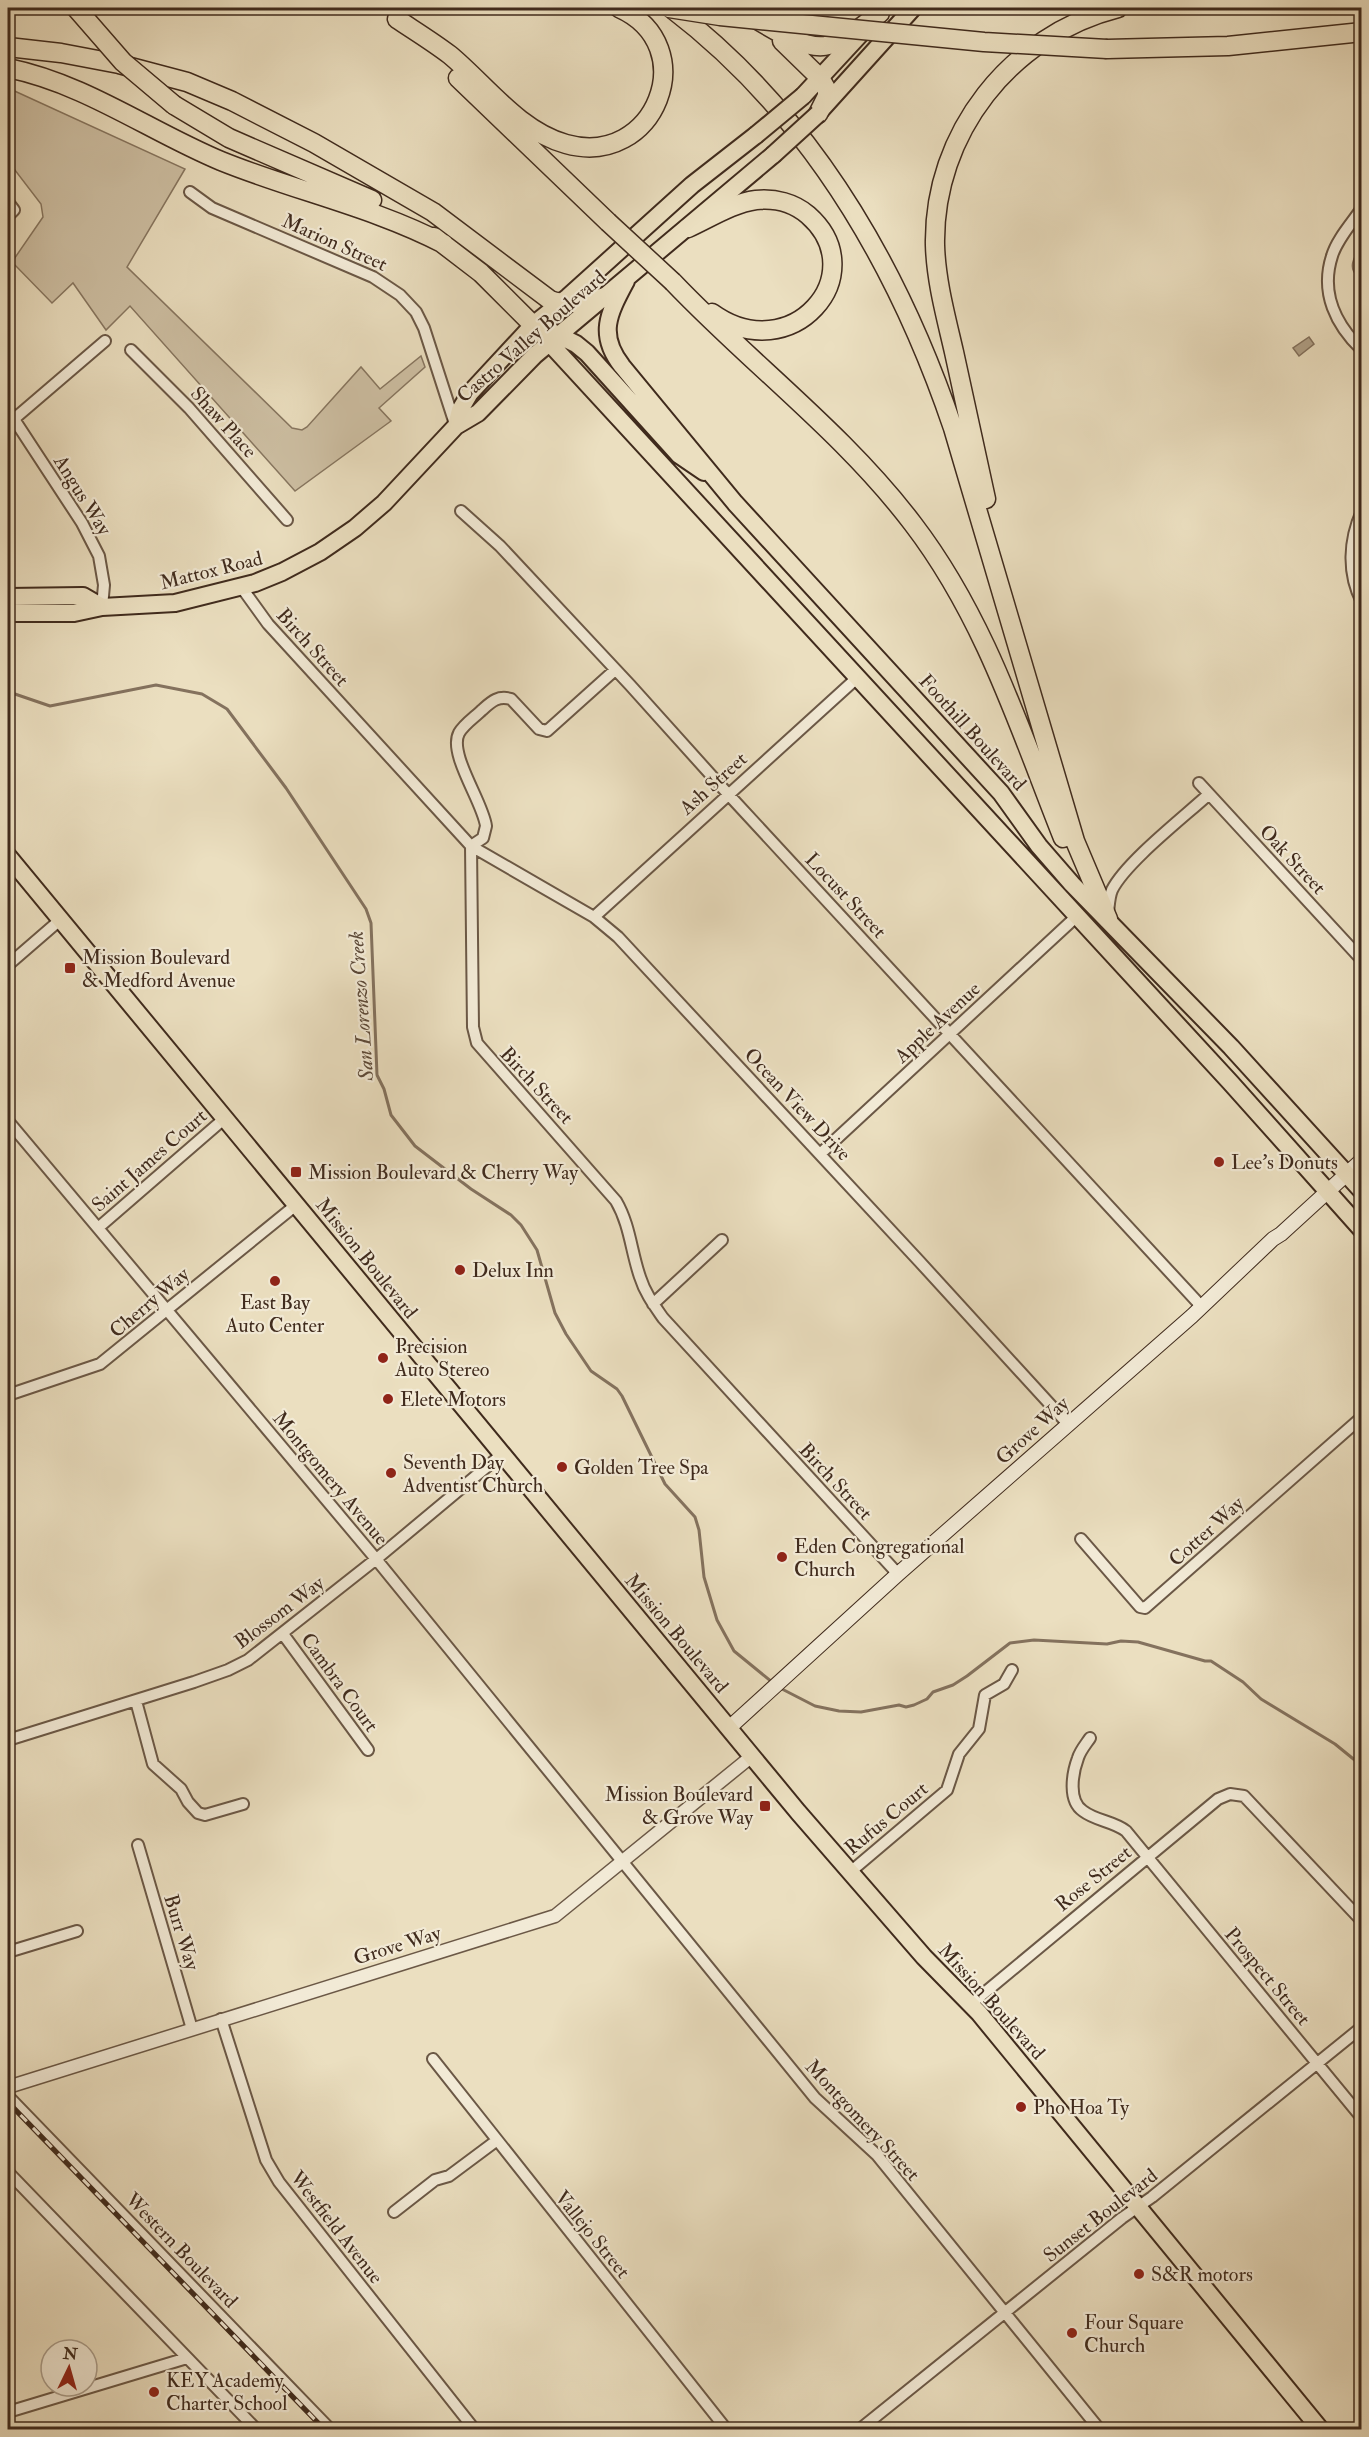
<svg xmlns="http://www.w3.org/2000/svg" width="1369" height="2437" font-family="'IM FELL Double Pica',serif">
	<style>
		.green { fill: #cec0a4; stroke: #877660; stroke-width: 1.5 }
		.water { fill: #b1a289; stroke: #84725e; stroke-width: 1.5 }
		.lines { fill: none; stroke-linecap: round; stroke-linejoin: round }
		.stream { stroke: #84725e; stroke-width: 3 }
		.minor-casing { stroke: #6b5846; stroke-width: 14 }
		.tertiary-casing { stroke: #6b5846; stroke-width: 15 }
		.secondary-casing { stroke: #402b1d; stroke-width: 16 }
		.primary-casing { stroke: #402b1d; stroke-width: 20 }
		.motorway-casing { stroke: #402b1d; stroke-width: 21 }
		.minor { stroke: #f2ead6; stroke-width: 10 }
		.tertiary { stroke: #f2ead6; stroke-width: 12 }
		.secondary { stroke: #f2ead6; stroke-width: 14 }
		.primary { stroke: #ebdfc0; stroke-width: 16 }
		.motorway { stroke: #ebdfc0; stroke-width: 18 }
		.rail-casing { stroke: #402b1d; stroke-width: 5 }
		.rail { stroke: #f2ead6; stroke-width: 3; stroke-dasharray: 9; stroke-linecap: butt }
		.primary-bridge-casing { stroke: #402b1d; stroke-width: 20; stroke-linecap: butt }
		.motorway-bridge-casing { stroke: #402b1d; stroke-width: 21; stroke-linecap: butt }
		.primary-bridge { stroke: #ebdfc0; stroke-width: 16 }
		.motorway-bridge { stroke: #ebdfc0; stroke-width: 18 }
		.poi-dot { fill: #8f2418; stroke: #f2ead6; stroke-width: 2 }
		.labels { text-anchor: middle; stroke-width: 4.5; stroke-linejoin: round; paint-order: stroke }
		.street-label { font-size: 20px; fill: #402b1d; stroke: #f2ead6 }
		.poi-label { font-size: 20px; fill: #402b1d; stroke: #f2ead6; text-anchor: start }
		.water-label { font-size: 21px; font-style: italic; fill: #5c4938; stroke: #f2ead6 }
	</style>
	<rect width="100%" height="100%" fill="#ebdfc0"/>
	<filter id="stains"><feTurbulence type="fractalNoise" baseFrequency=".00333" numOctaves="4"/><feColorMatrix values="0 0 0 0 .2 0 0 0 0 .09 0 0 0 0 .02 0 0 0 .5 -.17"/></filter>
	<radialGradient id="worn" r=".72"><stop offset=".6" stop-color="#630" stop-opacity="0"/><stop offset="1" stop-color="#630" stop-opacity=".3"/></radialGradient>
	<!-- green -->
	<path class="green" d="M8,88L185,169L127,267L292,428L302,430L307,427L361,367L380,389L421,356L425,367L379,408L391,421L295,491L130,306L106,330L73,283L52,303L12,262L43,217L41,204L8,161Z"/>
	<!-- water -->
	<path class="water" d="M1361,250V276H1358C1348,269 1353,256 1361,250Z
		M1309,337L1314,344L1299,356L1293,348Z"/>
	<g class="lines">
		<!-- stream -->
		<path class="stream" d="M8,689L12,693L50,706L156,685L202,694L227,709L286,788L366,909L371,923L377,1075L384,1089L391,1115L415,1146L471,1189L511,1215L521,1225L537,1250L555,1313L566,1334L591,1371L617,1389L622,1396L665,1484L695,1517L699,1530L704,1577L717,1620L734,1651L772,1682
			M780,1688L815,1706L839,1711L861,1712L899,1705L906,1707L914,1705L927,1699L933,1692L953,1685L967,1676L1010,1643L1034,1640L1107,1644L1121,1641L1138,1642L1205,1661H1211L1243,1682L1261,1699L1335,1744L1362,1766"/>
		<!-- minor casing -->
		<g class="minor-casing">
			<path id="minor" d="M190,192L212,208L373,277L400,295L416,312L424,328L455,424
				M8,202L14,210L8,216
				M1362,208C1352,223 1337,239 1332,256C1320,293 1336,325 1362,350
				M131,350L189,408L287,520
				M8,410L82,523L99,556L104,585L102,607
				M14,419L105,341
				M461,511L500,546L630,685L728,794L1202,1307
				M1362,511C1349,540 1347,573 1362,602
				M242,588L268,624L471,846L594,917L618,937L919,1261L1068,1424
				M1199,783L1362,960
				M471,846L473,1027L477,1043L616,1201C630,1225 631,1251 640,1277C645,1293 654,1305 663,1318L898,1574
				M471,846L483,838L486,826C483,802 448,754 459,733C464,724 475,717 482,710C491,702 498,695 511,699L539,729L547,731L615,670
				M1108,913C1109,905 1109,897 1112,890C1126,862 1184,817 1209,794
				M594,917L858,677
				M8,965L60,920
				M8,1121L376,1559L815,2098L877,2155L1100,2430
				M820,1154L1077,916
				M98,1228L225,1118
				M653,1304L722,1240
				M8,1395L100,1364L296,1205
				M1081,1539L1140,1607L1145,1608L1362,1417
				M283,1634L368,1750
				M136,1701L153,1764L181,1789L188,1802L198,1813L205,1815L243,1804
				M1090,1738C1086,1744 1080,1751 1078,1758C1072,1774 1068,1801 1083,1811C1096,1821 1113,1821 1126,1831L1362,2118
				M8,1740L194,1682L228,1670L248,1660L380,1556L501,1455
				M138,1845L192,2029
				M849,1873L947,1790L959,1754L979,1729L985,1695L1004,1684L1012,1670
				M8,1952L77,1931
				M971,2004L1218,1799L1230,1794L1244,1796L1362,1921
				M221,2019L266,2160L279,2182L475,2430
				M433,2059L727,2430
				M8,2096L331,2430
				M8,2172L257,2430
				M394,2212L435,2180L449,2176L496,2141
				M8,2412L187,2358
				M859,2430L1122,2218L1152,2197L1362,2027"/>
		</g>
		<!-- tertiary casing -->
		<g class="tertiary-casing">
			<path id="tertiary" d="M8,2087L555,1916L752,1756"/>
		</g>
		<!-- secondary casing -->
		<g class="secondary-casing">
			<path id="secondary" d="M729,1728L898,1574L1192,1316L1273,1239L1281,1234L1362,1160"/>
		</g>
		<!-- primary casing -->
		<g class="primary-casing">
			<path id="primary" d="M803,96L866,28
				M820,111L913,8
				M626,281C609,313 597,334 622,366L735,503L1001,793L1039,846L1072,884L1231,1047L1362,1191
				M533,325L1230,1082L1362,1230
				M550,331L576,344L587,353L679,455L704,472
				M456,426L460,410L470,393L533,325L568,297L692,185L756,135
				M8,597L83,596L102,607
				M8,613H74L102,607L175,603L255,583L282,572L320,552L355,528L384,503L456,426L478,413L535,355L773,155
				M8,856L798,1812L924,1957L979,2013L1321,2430"/>
		</g>
		<!-- motorway casing -->
		<g class="motorway-casing">
			<path id="motorway" d="M671,8C810,114 897,263 953,428L1075,841L1108,919
				M737,8C760,20 803,53 829,45C848,40 864,24 880,13
				M397,19C415,31 433,42 450,55C486,85 519,131 566,144C655,169 704,46 619,8
				M782,41L820,78L827,90V96L818,114
				M8,47L61,53L119,64L187,82L232,101L314,143L433,212L550,300C568,307 590,302 608,296
				M1107,49L1228,46L1362,32
				M8,68C86,84 149,131 221,161C295,191 373,207 444,244
				M458,78L608,222
				M174,105L229,138L372,200
				M688,228C710,218 733,203 756,200C775,198 794,203 808,215C875,274 791,370 712,313
				M434,237L481,273L533,325
				M673,282C751,364 844,433 913,524C985,618 1020,730 1063,838
				M986,499C975,450 965,401 954,352C946,317 936,281 935,245C933,133 1011,35 1118,8"/>
		</g>
		<!-- minor -->
		<use href="#minor" class="minor"/>
		<!-- tertiary -->
		<use href="#tertiary" class="tertiary"/>
		<!-- secondary -->
		<use href="#secondary" class="secondary"/>
		<!-- primary -->
		<use href="#primary" class="primary"/>
		<!-- motorway -->
		<use href="#motorway" class="motorway"/>
		<!-- rail casing -->
		<g class="rail-casing">
			<path id="rail" d="M8,2102L325,2430"/>
		</g>
		<!-- rail -->
		<use href="#rail" class="rail"/>
		<!-- primary-bridge casing -->
		<g class="primary-bridge-casing">
			<path id="primary-bridge" d="M756,135L803,96
				M773,155L818,114"/>
		</g>
		<!-- motorway-bridge casing -->
		<g class="motorway-bridge-casing">
			<path id="motorway-bridge" d="M76,8L123,62L174,105
				M669,8L720,16L984,42L1107,49
				M608,222L673,282"/>
		</g>
		<!-- primary-bridge -->
		<use href="#primary-bridge" class="primary-bridge"/>
		<!-- motorway-bridge -->
		<use href="#motorway-bridge" class="motorway-bridge"/>
	</g>
	<!-- markers -->
	<g class="poi-dot">
		<rect x="64" y="962" width="12" height="12" rx="3"/>
		<circle cx="1219" cy="1162" r="6"/>
		<rect x="290" y="1166" width="12" height="12" rx="3"/>
		<circle cx="460" cy="1270" r="6"/>
		<circle cx="275" cy="1281" r="6"/>
		<circle cx="383" cy="1358" r="6"/>
		<circle cx="388" cy="1399" r="6"/>
		<circle cx="562" cy="1467" r="6"/>
		<circle cx="391" cy="1473" r="6"/>
		<circle cx="782" cy="1557" r="6"/>
		<rect x="759" y="1800" width="12" height="12" rx="3"/>
		<circle cx="1021" cy="2107" r="6"/>
		<circle cx="1139" cy="2274" r="6"/>
		<circle cx="1072" cy="2333" r="6"/>
		<circle cx="154" cy="2392" r="6"/>
	</g>
	<g class="labels">
		<!-- street labels -->
		<g class="street-label">
			<text transform="translate(335 242) rotate(24)" y="7">Marion Street</text>
			<text transform="translate(531 336) rotate(-41)" y="7">Castro Valley Boulevard</text>
			<text transform="translate(224 422) rotate(48)" y="7">Shaw Place</text>
			<text transform="translate(83 495) rotate(58)" y="7">Angus Way</text>
			<text transform="translate(211 570) rotate(-14)" y="7">Mattox Road</text>
			<text transform="translate(313 647) rotate(48)" y="7">Birch Street</text>
			<text transform="translate(973 732) rotate(48)" y="7">Foothill Boulevard</text>
			<text transform="translate(713 783) rotate(-42)" y="7">Ash Street</text>
			<text transform="translate(1293 859) rotate(47)" y="7">Oak Street</text>
			<text transform="translate(846 895) rotate(47)" y="7">Locust Street</text>
			<text transform="translate(937 1022) rotate(-43)" y="7">Apple Avenue</text>
			<text transform="translate(537 1085) rotate(47)" y="7">Birch Street</text>
			<text transform="translate(798 1104) rotate(47)" y="7">Ocean View Drive</text>
			<text transform="translate(149 1160) rotate(-41)" y="7">Saint James Court</text>
			<text transform="translate(367 1258) rotate(51)" y="7">Mission Boulevard</text>
			<text transform="translate(149 1302) rotate(-40)" y="7">Cherry Way</text>
			<text transform="translate(1032 1430) rotate(-42)" y="7">Grove Way</text>
			<text transform="translate(331 1478) rotate(50)" y="7">Montgomery Avenue</text>
			<text transform="translate(836 1481) rotate(47)" y="7">Birch Street</text>
			<text transform="translate(1206 1531) rotate(-42)" y="7">Cotter Way</text>
			<text transform="translate(279 1612) rotate(-37)" y="7">Blossom Way</text>
			<text transform="translate(677 1633) rotate(50)" y="7">Mission Boulevard</text>
			<text transform="translate(340 1682) rotate(54)" y="7">Cambra Court</text>
			<text transform="translate(886 1818) rotate(-40)" y="7">Rufus Court</text>
			<text transform="translate(1093 1878) rotate(-39)" y="7">Rose Street</text>
			<text transform="translate(182 1932) rotate(73)" y="7">Burr Way</text>
			<text transform="translate(397 1945) rotate(-17)" y="7">Grove Way</text>
			<text transform="translate(1268 1976) rotate(50)" y="7">Prospect Street</text>
			<text transform="translate(992 2001) rotate(48)" y="7">Mission Boulevard</text>
			<text transform="translate(863 2120) rotate(47)" y="7">Montgomery Street</text>
			<text transform="translate(1100 2215) rotate(-38)" y="7">Sunset Boulevard</text>
			<text transform="translate(337 2227) rotate(52)" y="7">Westfield Avenue</text>
			<text transform="translate(593 2234) rotate(51)" y="7">Vallejo Street</text>
			<text transform="translate(182 2250) rotate(46)" y="7">Western Boulevard</text>
		</g>
		<!-- poi labels -->
		<g class="poi-label">
			<text x="82" y="964">Mission Boulevard<tspan x="82" dy="23">&amp; Medford Avenue</tspan></text>
			<text x="1231" y="1169">Lee's Donuts</text>
			<text x="308" y="1179">Mission Boulevard &amp; Cherry Way</text>
			<text x="472" y="1277">Delux Inn</text>
			<text x="275" y="1309" text-anchor="middle">East Bay<tspan x="275" dy="23">Auto Center</tspan></text>
			<text x="395" y="1353">Precision<tspan x="395" dy="23">Auto Stereo</tspan></text>
			<text x="400" y="1406">Elete Motors</text>
			<text x="403" y="1469">Seventh Day<tspan x="403" dy="23">Adventist Church</tspan></text>
			<text x="574" y="1474">Golden Tree Spa</text>
			<text x="794" y="1553">Eden Congregational<tspan x="794" dy="23">Church</tspan></text>
			<text x="753" y="1801" text-anchor="end">Mission Boulevard<tspan x="753" dy="23">&amp; Grove Way</tspan></text>
			<text x="1033" y="2114">Pho Hoa Ty</text>
			<text x="1151" y="2281">S&amp;R motors</text>
			<text x="1084" y="2329">Four Square<tspan x="1084" dy="23">Church</tspan></text>
			<text x="166" y="2387">KEY Academy<tspan x="166" dy="23">Charter School</tspan></text>
		</g>
		<!-- water labels -->
		<g class="water-label">
			<text transform="translate(361 1006) rotate(-94)" y="7">San Lorenzo Creek</text>
		</g>
	</g>
	<!-- margin -->
	<rect width="1369" height="2437" fill="none" stroke="#ebdfc0" stroke-width="30"/>
	<rect x="9" y="9" width="1351" height="2419" fill="none" stroke="#402b1d" stroke-width="3"/>
	<rect x="15" y="15" width="1339" height="2407" fill="none" stroke="#402b1d" stroke-width="1.5"/>
	<!-- north arrow -->
	<g transform="translate(69 2368) rotate(5)"><circle r="28" fill="#f2ead6" stroke="#ab9e8c" stroke-width="1.5"/>
	<path d="M0-4.5L10 22L0 15L-10 22Z" fill="#8f2418"/>
	<text y="-9" font-size="16" font-weight="bold" text-anchor="middle" fill="#402b1d">N</text>
	</g>
	<rect width="100%" height="100%" filter="url(#stains)"/>
	<rect width="100%" height="100%" fill="url(#worn)"/>
</svg>
